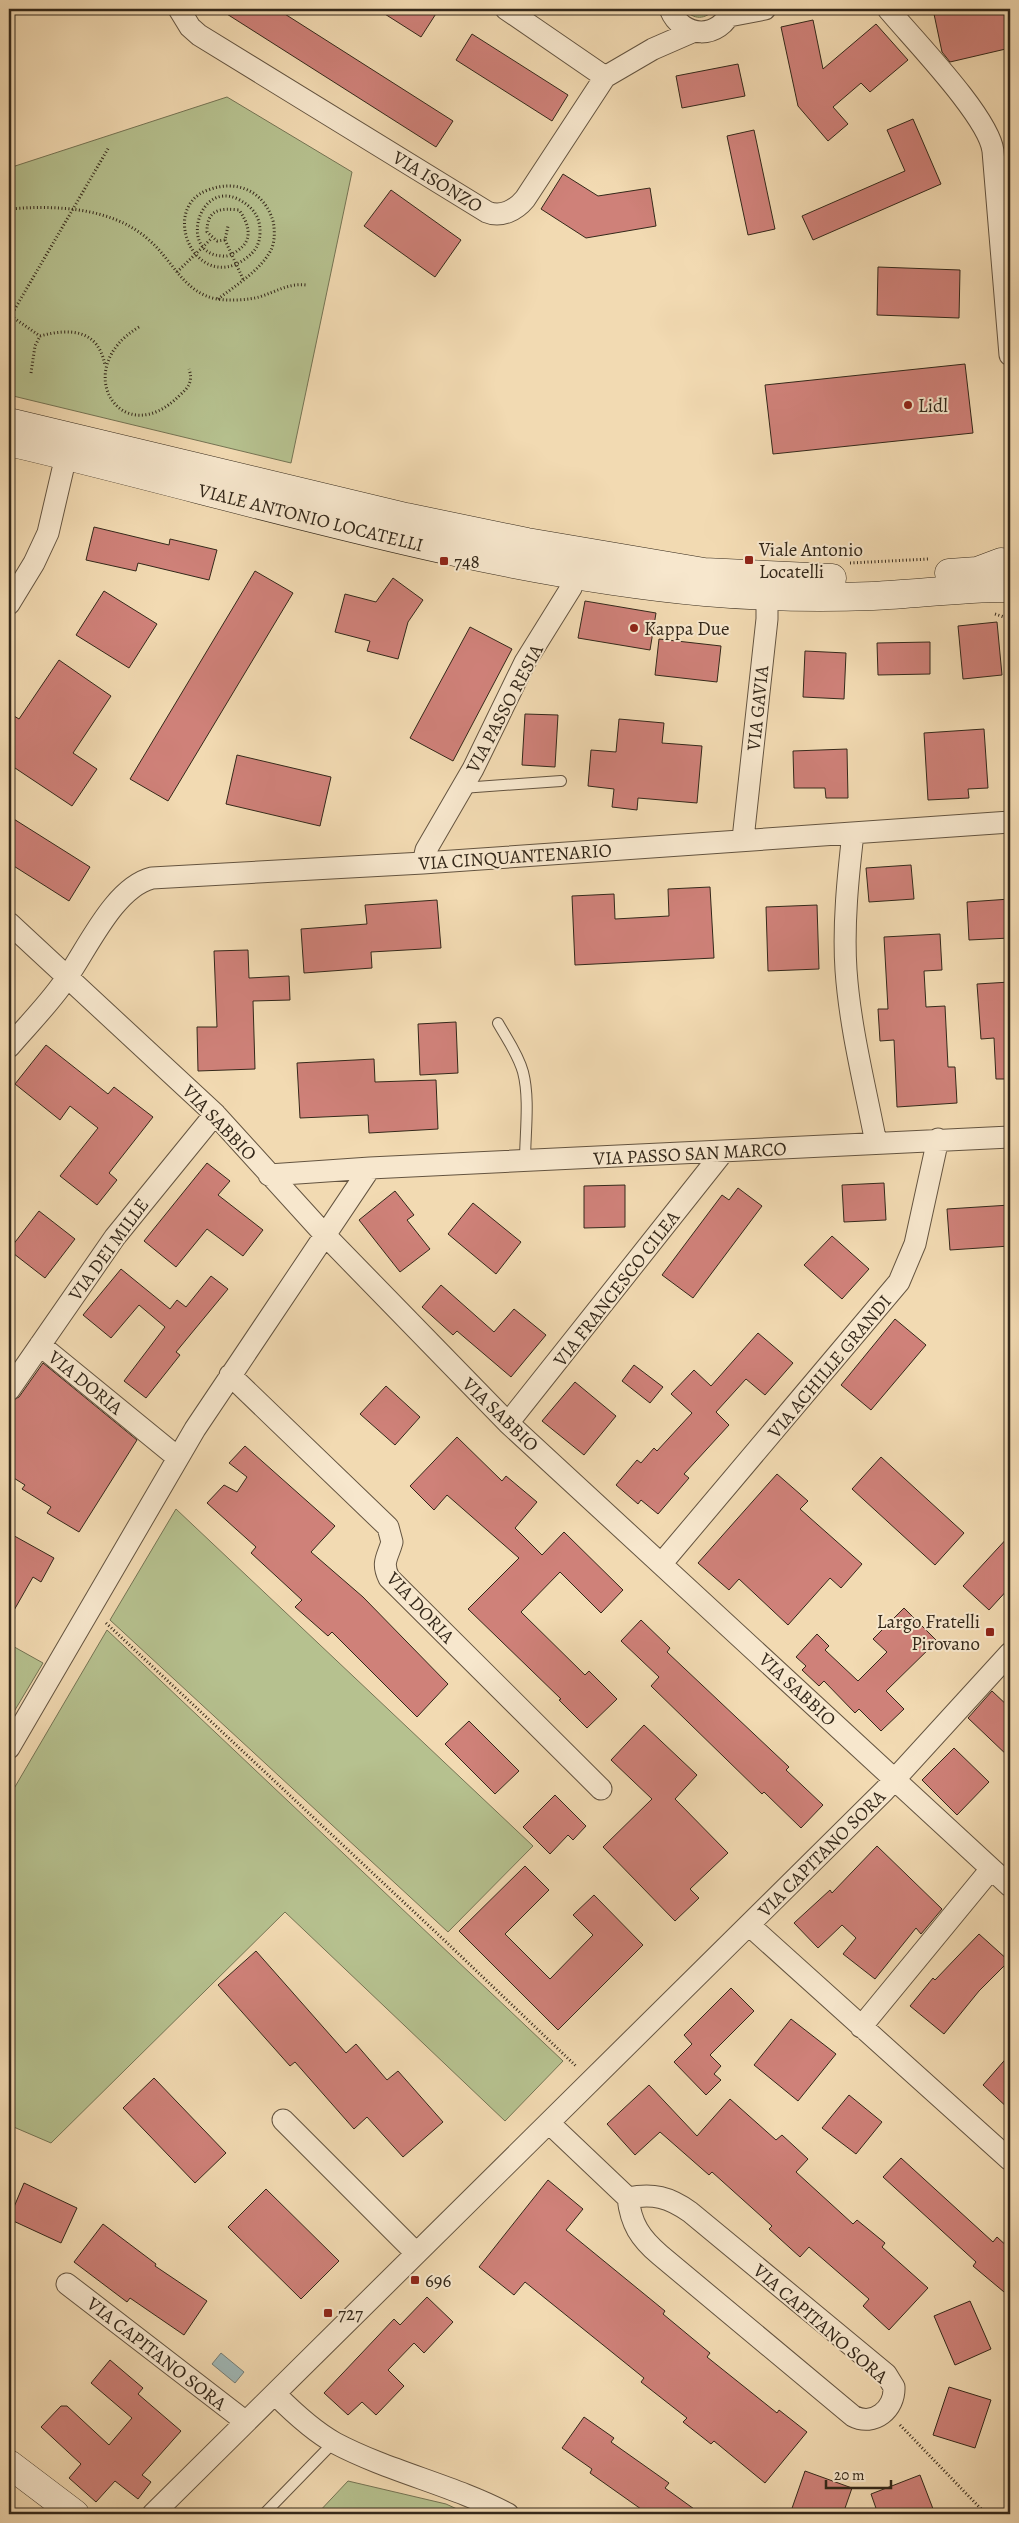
<svg xmlns="http://www.w3.org/2000/svg" width="1019" height="2523" font-family="Alegreya,serif">
	<style>
		.green { fill: #b6c18f; stroke: #757454 }
		.water { fill: #a0b8b7; stroke: #757e78 }
		.building { fill: #cf8179; stroke: #34281a }
		.lines { fill: none; stroke-linecap: round; stroke-linejoin: round }
		.lane-casing { stroke: #645440; stroke-width: 12 }
		.street-casing { stroke: #645440; stroke-width: 23 }
		.secondary-casing { stroke: #34281a; stroke-width: 29 }
		.path { stroke: #34281a; stroke-width: 3; stroke-dasharray: 1 2.5; stroke-linecap: butt }
		.lane { stroke: #f7e7cd; stroke-width: 10 }
		.street { stroke: #f7e7cd; stroke-width: 21 }
		.secondary { stroke: #f7e7cd; stroke-width: 28 }
		.poi-dot { fill: #8f2418; stroke: #f7e7cd; stroke-width: 2 }
		.labels { text-anchor: middle; stroke-width: 4; stroke-linejoin: round; paint-order: stroke }
		.street-label { font-size: 19px; fill: #34281a; stroke: #f7e7cd }
		.poi-label { font-size: 19px; fill: #34281a; stroke: #f7e7cd; text-anchor: start }
	</style>
	<rect width="100%" height="100%" fill="#f2dab2"/>
	<filter id="stains"><feTurbulence type="fractalNoise" baseFrequency=".004" numOctaves="4"/><feColorMatrix values="0 0 0 0 .2 0 0 0 0 .09 0 0 0 0 .02 0 0 0 .5 -.17"/></filter>
	<radialGradient id="worn" r=".72"><stop offset=".6" stop-color="#630" stop-opacity="0"/><stop offset="1" stop-color="#630" stop-opacity=".3"/></radialGradient>
	<!-- green -->
	<path class="green" d="M684,9H714C706,20 693,20 684,9Z
		M227,97L352,172L291,463L9,395V168Z
		M176,1509L533,1846L448,1932L110,1620Z
		M107,1630L563,2061L505,2121L285,1912L51,2143L9,2125V1797Z
		M9,1644L43,1663L9,1720Z
		M348,2481L446,2504L468,2514H317Z"/>
	<!-- water -->
	<path class="water" d="M221,2353L244,2372L235,2383L212,2364Z"/>
	<!-- building -->
	<path class="building" d="M219,9H277L453,121L436,147Z
		M377,9H439L421,37Z
		M955,9H1010V48L950,62L942,52L934,14Z
		M813,20L823,69L876,24L908,60L870,92L861,83L833,107L848,124L828,141L798,106L781,27Z
		M472,34L568,95L552,121L456,60Z
		M738,64L745,96L682,108L676,76Z
		M913,119L941,184L813,240L802,216L905,171L887,130Z
		M754,130L775,229L748,235L727,136Z
		M563,174L598,196L650,188L656,226L586,238L541,209Z
		M391,190L461,240L435,277L364,226Z
		M878,267L960,270L959,318L877,315Z
		M965,364L973,433L773,454L765,385Z
		M94,527L169,545L170,539L217,550L209,580L138,563L136,571L86,560Z
		M255,571L293,593L168,801L130,779Z
		M393,578L423,600L408,622L398,659L367,651L370,641L335,632L345,594L376,602Z
		M104,591L157,624L129,668L76,635Z
		M585,601L656,613L650,650L578,638Z
		M997,622L1002,675L963,679L958,626Z
		M470,627L512,649L453,761L410,738Z
		M659,639L721,646L717,682L655,675Z
		M930,642V674L878,675L877,643Z
		M805,651L846,653L844,699L803,697Z
		M59,660L111,696L73,753L97,769L72,806L9,764V713L19,719Z
		M525,714L558,715L555,767L522,765Z
		M619,719L664,723L662,743L702,746L697,803L638,798L637,810L612,807L614,789L588,786L591,750L616,752Z
		M984,729L988,788L968,789L969,798L928,800L924,733Z
		M847,749L848,798H826L825,788H794L793,751Z
		M237,755L331,777L320,826L226,804Z
		M9,816L90,867L69,901L9,863Z
		M911,865L914,899L869,902L866,868Z
		M710,887L714,958L575,965L572,896L614,894L615,919L669,916L668,889Z
		M1010,899V938L969,940L967,902Z
		M437,900L441,948L371,952L372,968L304,973L301,929L367,924L365,905Z
		M817,905L819,969L768,971L766,907Z
		M940,934L942,970L924,971L926,1007L945,1006L948,1067H955L957,1103L897,1107L894,1040L880,1041L878,1009H888L884,937Z
		M248,950L249,978L289,976L290,1000L253,1001L255,1069L198,1071L197,1027H217L214,951Z
		M1010,982V1079H996L994,1038L981,1039L977,984Z
		M456,1022L458,1073L420,1075L418,1024Z
		M46,1045L108,1094L114,1087L153,1117L109,1173L117,1180L97,1205L60,1176L98,1128L70,1106L60,1120L15,1084Z
		M374,1059L375,1082L436,1080L438,1129L369,1133L368,1115L300,1118L297,1063Z
		M207,1163L230,1181L218,1195L263,1230L243,1256L207,1229L176,1267L144,1241Z
		M884,1183L886,1220L844,1222L842,1185Z
		M625,1185V1227L584,1228V1186Z
		M738,1188L762,1206L693,1298L662,1275L722,1195L729,1200Z
		M395,1191L414,1215L407,1220L430,1249L400,1272L359,1220Z
		M473,1203L521,1242L496,1274L448,1234Z
		M1010,1205V1246L950,1250L947,1209Z
		M39,1211L75,1239L45,1278L9,1250Z
		M832,1236L869,1269L842,1299L804,1265Z
		M121,1269L170,1309L177,1300L186,1307L211,1276L228,1289L176,1352L180,1355L146,1398L124,1381L165,1327L139,1305L111,1338L83,1315Z
		M441,1285L494,1332L514,1309L546,1335L511,1377L457,1331L453,1335L422,1307Z
		M895,1319L926,1345L871,1410L841,1385Z
		M758,1333L793,1363L765,1395L746,1379L716,1412L729,1425L684,1474L689,1478L658,1514L641,1500L638,1504L616,1485L637,1460L641,1463L654,1448L657,1451L692,1413L671,1394L694,1370L711,1386Z
		M43,1363L137,1440L79,1532L47,1513L51,1507L22,1489L25,1485L9,1475V1402L19,1397Z
		M634,1365L663,1387L650,1403L622,1381Z
		M575,1382L616,1416L584,1455L542,1421Z
		M386,1386L420,1417L395,1445L360,1414Z
		M457,1437L502,1481L506,1476L537,1502L515,1528L542,1555L564,1532L623,1590L601,1613L560,1572L521,1612L585,1675L589,1671L617,1699L587,1728L559,1700L561,1699L468,1609L519,1558L447,1495L434,1510L410,1486Z
		M245,1446L335,1526L311,1552L363,1597L448,1684L417,1717L332,1632L328,1636L295,1607L302,1600L251,1553L256,1547L207,1503L224,1485L237,1492L247,1477L229,1463Z
		M881,1457L964,1533L935,1565L852,1489Z
		M777,1474L808,1501L800,1509L862,1564L841,1588L830,1578L788,1625L739,1579L729,1590L698,1563Z
		M9,1533L54,1558L41,1582L33,1577L9,1619Z
		M1010,1535V1587L989,1610L963,1586Z
		M904,1608L937,1641L886,1691L904,1709L881,1731L859,1709L855,1713L824,1681L819,1686L802,1670L806,1666L796,1657L817,1634L829,1646L825,1650L858,1681L887,1652L873,1639Z
		M641,1620L670,1648L667,1652L789,1767L786,1770L823,1805L801,1828L764,1792L762,1794L651,1686L659,1677L621,1641Z
		M992,1691L1010,1708V1758L968,1718Z
		M469,1721L519,1771L495,1794L445,1744Z
		M644,1725L697,1775L675,1799L728,1853L690,1889L699,1898L675,1921L603,1847L652,1799L611,1760Z
		M954,1748L989,1782L957,1815L922,1780Z
		M555,1795L586,1826L573,1840L568,1835L550,1854L523,1827Z
		M877,1846L942,1909L921,1934L916,1928L875,1979L843,1954L856,1938L842,1925L818,1948L794,1923L830,1890L832,1893Z
		M525,1866L549,1890L505,1934L550,1979L593,1935L573,1915L594,1895L643,1945L558,2030L459,1931Z
		M979,1934L1009,1961L979,1991L944,2034L910,2006L933,1978L935,1980Z
		M256,1951L346,2053L356,2044L387,2080L398,2071L443,2122L403,2157L367,2117L354,2129L295,2062L290,2066L218,1985Z
		M731,1988L754,2011L710,2055L721,2066L714,2074L721,2080L706,2095L674,2062L692,2044L684,2035Z
		M791,2019L836,2054L798,2101L754,2065Z
		M1010,2054V2110L983,2085Z
		M154,2078L226,2153L195,2183L123,2108Z
		M649,2085L697,2136L730,2099L776,2140L782,2135L808,2159L796,2172L853,2224L857,2220L885,2243L882,2247L928,2288L889,2330L863,2306L869,2299L809,2247L800,2257L769,2229L772,2226L712,2172L709,2175L660,2132L635,2155L607,2124Z
		M849,2095L882,2122L856,2154L822,2128Z
		M901,2158L993,2242L997,2237L1010,2249V2297L973,2266L976,2262L883,2177Z
		M548,2180L583,2209L566,2230L665,2311L663,2314L710,2353L707,2357L777,2413L779,2410L807,2432L765,2483L714,2441L711,2444L683,2422L687,2418L641,2382L644,2378L525,2282L514,2295L479,2267Z
		M24,2183L77,2208L61,2243L9,2219Z
		M266,2189L339,2261L301,2299L228,2227Z
		M103,2224L156,2264L155,2266L207,2301L184,2335L130,2298L127,2302L74,2262Z
		M427,2297L453,2322L424,2353L414,2343L388,2370L404,2386L376,2415L362,2402L348,2415L324,2393L394,2319L400,2325Z
		M970,2301L991,2349L955,2365L934,2316Z
		M110,2360L143,2388L138,2394L181,2431L142,2475L151,2482L138,2499L115,2481L96,2502L69,2478L81,2464L41,2427L61,2406H67L109,2445L132,2418L91,2383Z
		M949,2387L991,2400L975,2448L933,2435Z
		M584,2417L614,2438L611,2442L669,2483L665,2488L701,2514H648L590,2473L592,2469L562,2448Z
		M805,2471L852,2488L843,2514H790Z
		M920,2475L935,2514H878L871,2494Z"/>
	<g class="lines">
		<!-- lane casing -->
		<g class="lane-casing">
			<path id="lane" d="M462,788L561,781
				M498,1023C507,1039 518,1054 523,1072C530,1099 525,1133 525,1162
				M264,2514L334,2442"/>
		</g>
		<!-- street casing -->
		<g class="street-casing">
			<path id="street" d="M179,9L190,27L199,35L487,212C501,218 516,210 525,199L605,77L653,49L692,32
				M506,9L605,77
				M670,9C682,39 720,40 732,9
				M888,9C913,39 989,117 993,151L1010,355
				M729,16L765,9
				M9,604L34,563L48,533L69,443
				M853,833C848,877 843,925 846,970C850,1028 865,1086 876,1143
				M743,839L767,619V581
				M423,863L426,850L473,769L525,662L571,588L579,560
				M9,923L215,1114L325,1235L508,1423L1010,1886
				M9,1047C26,1027 45,1008 61,986C85,955 112,888 152,878L423,863L1010,822
				M269,1175L370,1168L1010,1137
				M40,1345L177,1457
				M230,1375L388,1527L392,1542C388,1557 381,1562 389,1578L601,1789
				M9,1390L115,1237L215,1114
				M508,1423L723,1152
				M662,1563L899,1282L915,1244L938,1139
				M9,1748L195,1429L370,1168
				M749,1925L1010,2160
				M861,2027L991,1869
				M283,2120L416,2253
				M549,2123L628,2198C631,2224 640,2238 660,2255L853,2416C874,2427 895,2409 894,2387L886,2374L690,2212C669,2197 653,2193 628,2198
				M67,2284L246,2422
				M276,2395C293,2412 313,2431 335,2443C390,2472 453,2485 508,2514
				M153,2514L884,1791L1010,1653"/>
		</g>
		<!-- secondary casing -->
		<g class="secondary-casing">
			<path id="secondary" d="M9,422L406,517L527,542L704,572L832,578
				M9,442C240,496 468,570 705,592C761,597 817,598 873,596C917,594 961,588 1005,588
				M949,573L977,571L1001,562
				M9,2464L75,2514"/>
		</g>
		<!-- path -->
		<path class="path" d="M9,209C55,205 114,207 150,241C173,261 184,293 217,299C228,301 249,300 259,297C276,292 288,283 306,285
			M225,240L243,279
			M177,272L212,238
			M218,299C236,285 260,271 271,250C275,242 275,230 273,221C264,191 237,179 208,190C158,208 196,294 245,259C256,251 260,244 260,231C260,215 251,206 238,199C198,180 178,255 223,256C227,257 233,254 237,251C254,240 249,224 239,210C220,208 207,209 207,232L217,241L225,240L228,226
			M11,316L40,336
			M9,319L109,147
			M139,327C68,369 122,454 180,395C189,387 193,381 189,369
			M31,373L35,346L40,336C70,328 98,329 105,365
			M1008,539L1010,528
			M850,563L929,559
			M995,614L1010,619
			M106,1623L443,1939L577,2067
			M900,2425L986,2514
			M291,2509L297,2514"/>
		<!-- lane -->
		<use href="#lane" class="lane"/>
		<!-- street -->
		<use href="#street" class="street"/>
		<!-- secondary -->
		<use href="#secondary" class="secondary"/>
	</g>
	<!-- markers -->
	<g class="poi-dot">
		<circle cx="908" cy="405" r="5"/>
		<rect x="744" y="555" width="10" height="10" rx="2.5"/>
		<rect x="439" y="556" width="10" height="10" rx="2.5"/>
		<circle cx="634" cy="628" r="5"/>
		<rect x="985" y="1627" width="10" height="10" rx="2.5"/>
		<rect x="410" y="2275" width="10" height="10" rx="2.5"/>
		<rect x="323" y="2308" width="10" height="10" rx="2.5"/>
	</g>
	<g class="labels">
		<!-- street labels -->
		<g class="street-label">
			<text transform="translate(438 181) rotate(31)" y="7">VIA ISONZO</text>
			<text transform="translate(311 517) rotate(14)" y="7">VIALE ANTONIO LOCATELLI</text>
			<text transform="translate(504 708) rotate(-62)" y="7">VIA PASSO RESIA</text>
			<text transform="translate(757 708) rotate(-84)" y="7">VIA GAVIA</text>
			<text transform="translate(515 856) rotate(-4)" y="7">VIA CINQUANTENARIO</text>
			<text transform="translate(220 1122) rotate(46)" y="7">VIA SABBIO</text>
			<text transform="translate(690 1153) rotate(-3)" y="7">VIA PASSO SAN MARCO</text>
			<text transform="translate(108 1249) rotate(-54)" y="7">VIA DEI MILLE</text>
			<text transform="translate(616 1288) rotate(-52)" y="7">VIA FRANCESCO CILEA</text>
			<text transform="translate(829 1366) rotate(-50)" y="7">VIA ACHILLE GRANDI</text>
			<text transform="translate(86 1382) rotate(39)" y="7">VIA DORIA</text>
			<text transform="translate(501 1414) rotate(44)" y="7">VIA SABBIO</text>
			<text transform="translate(421 1607) rotate(47)" y="7">VIA DORIA</text>
			<text transform="translate(798 1689) rotate(43)" y="7">VIA SABBIO</text>
			<text transform="translate(821 1853) rotate(-45)" y="7">VIA CAPITANO SORA</text>
			<text transform="translate(821 2323) rotate(41)" y="7">VIA CAPITANO SORA</text>
			<text transform="translate(157 2353) rotate(38)" y="7">VIA CAPITANO SORA</text>
		</g>
		<!-- poi labels -->
		<g class="poi-label">
			<text x="918" y="412">Lidl</text>
			<text x="759" y="556">Viale Antonio<tspan x="759" dy="22">Locatelli</tspan></text>
			<text x="454" y="568">748</text>
			<text x="644" y="635">Kappa Due</text>
			<text x="980" y="1628" text-anchor="end">Largo Fratelli<tspan x="980" dy="22">Pirovano</tspan></text>
			<text x="425" y="2287">696</text>
			<text x="338" y="2320">727</text>
		</g>
	</g>
	<!-- margin -->
	<rect width="1019" height="2523" fill="none" stroke="#f2dab2" stroke-width="30"/>
	<rect x="10" y="10" width="999" height="2503" fill="none" stroke="#34281a" stroke-width="2.5"/>
	<rect x="15" y="15" width="989" height="2493" fill="none" stroke="#34281a"/>
	<!-- scale -->
	<path d="M826 2480v8h65v-8" fill="none" stroke="#34281a" stroke-width="2.5"/>
	<text x="834" y="2480" font-size="15" fill="#34281a" stroke="#f7e7cd" stroke-width="4" paint-order="stroke">20 m</text>
	<rect width="100%" height="100%" filter="url(#stains)"/>
	<rect width="100%" height="100%" fill="url(#worn)"/>
</svg>
